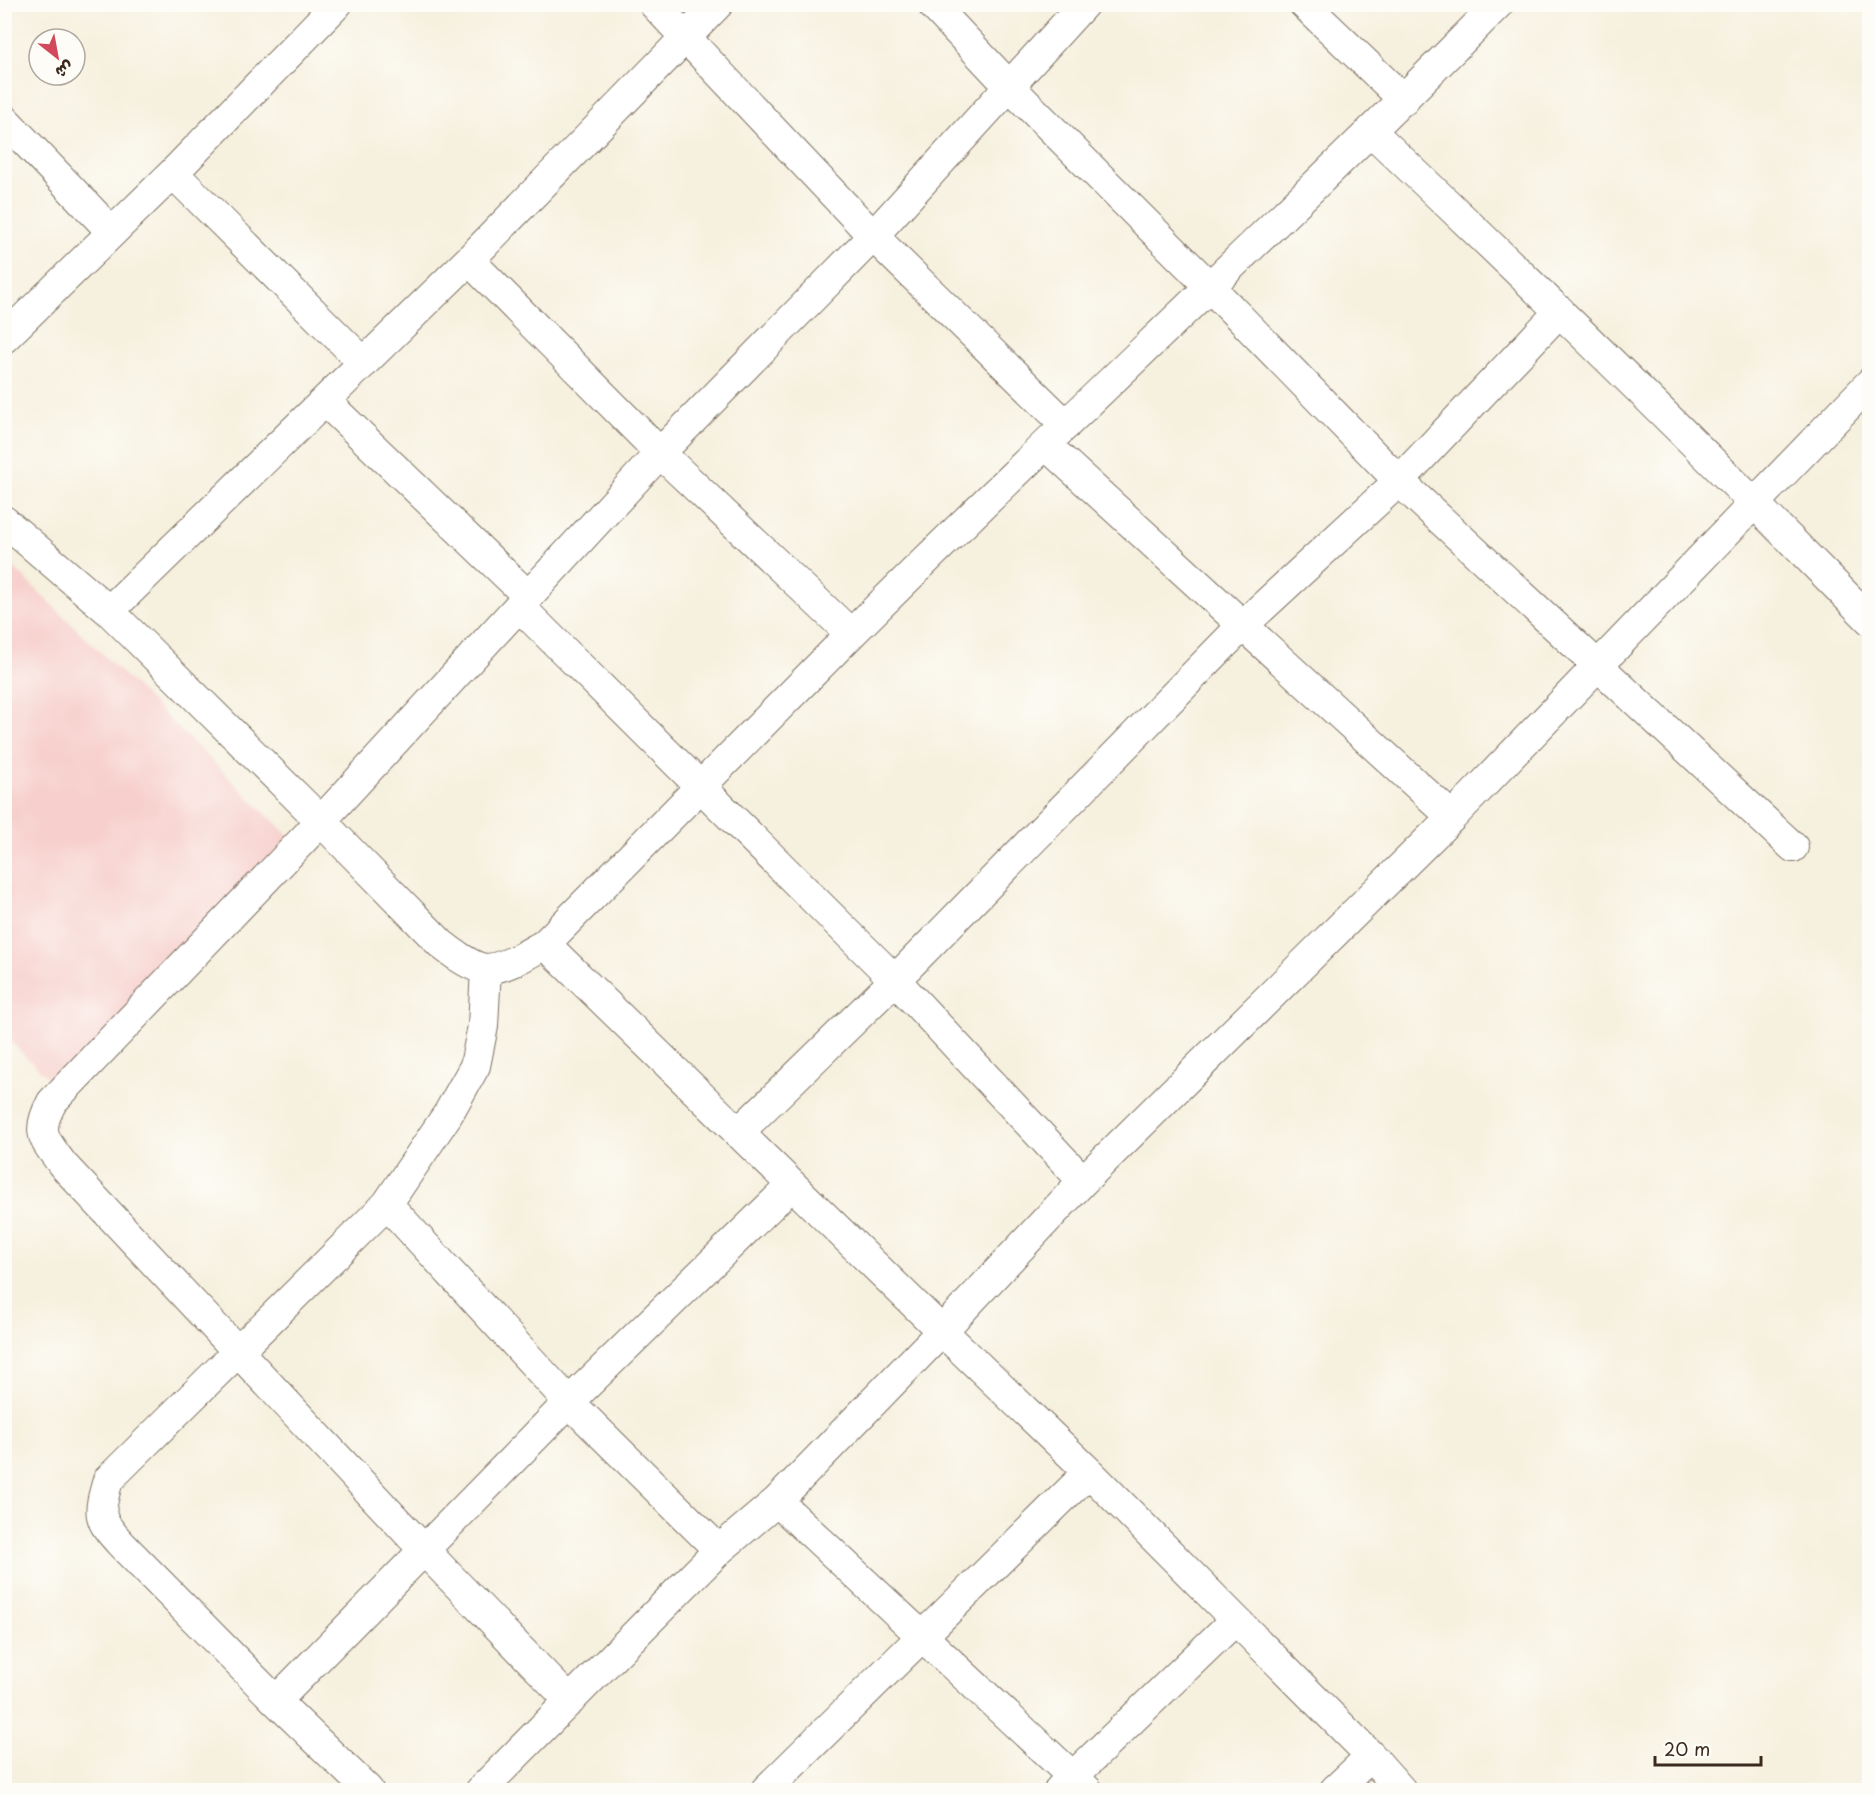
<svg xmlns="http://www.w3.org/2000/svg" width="1874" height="1795" font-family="'Playpen Sans','Playpen Sans Arabic',sans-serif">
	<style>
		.built { fill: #f7d0cd }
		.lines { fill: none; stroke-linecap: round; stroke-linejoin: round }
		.minor-casing { stroke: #7c6f61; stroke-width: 32 }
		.minor { stroke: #fff; stroke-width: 30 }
	</style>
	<rect width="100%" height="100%" fill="#fdfcf7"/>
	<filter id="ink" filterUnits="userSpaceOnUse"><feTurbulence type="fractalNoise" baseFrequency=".0167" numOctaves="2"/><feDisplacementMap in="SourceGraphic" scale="12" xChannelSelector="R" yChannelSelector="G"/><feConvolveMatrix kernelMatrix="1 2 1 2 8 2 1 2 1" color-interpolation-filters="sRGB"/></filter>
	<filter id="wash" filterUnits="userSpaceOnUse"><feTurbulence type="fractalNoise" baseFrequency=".008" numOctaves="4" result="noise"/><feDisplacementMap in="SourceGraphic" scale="24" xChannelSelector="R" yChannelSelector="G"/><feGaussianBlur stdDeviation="1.35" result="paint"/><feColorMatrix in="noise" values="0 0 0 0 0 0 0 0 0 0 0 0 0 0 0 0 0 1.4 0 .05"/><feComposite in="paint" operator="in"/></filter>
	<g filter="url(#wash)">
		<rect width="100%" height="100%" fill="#f6f0de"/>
		<!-- built -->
		<path class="built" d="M4,558L305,852L66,1096L5,1036Z"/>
	</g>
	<g filter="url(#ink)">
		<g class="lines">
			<!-- minor casing -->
			<g class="minor-casing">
				<path id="minor" d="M654,4L873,236L1066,425
					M932,4L1010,87L1209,286L1399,481L1793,847
					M1304,4L1404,100
					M4,119L112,232
					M1372,132C1541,292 1707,454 1870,620
					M173,173L364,363
					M469,260L660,453L851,634
					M4,338L173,173L337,4
					M325,401L528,596
					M1046,445L1452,817
					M4,521L109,611L321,821L441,944C451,952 474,969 487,969C508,967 527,954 545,944C648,841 749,736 852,633C1065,421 1287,218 1498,4
					M519,606L895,980L1083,1181
					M109,611L469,260L718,4
					M545,944L942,1331L1089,1472L1371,1756L1401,1790
					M738,1133L895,980L1242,626L1399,481L1560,311
					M387,1204L569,1402L719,1550
					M777,1501L1087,1790
					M276,1701L569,1402L792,1185
					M570,1701L424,1550L63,1165C44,1139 35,1133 52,1102L321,821L660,453L873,236L1084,4
					M1060,1789L1235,1620
					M368,1790L276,1701L122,1545C97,1518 98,1515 108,1480L387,1204L448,1114L475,1066L483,1026L486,969
					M481,1790L719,1550L777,1501L942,1331L1083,1181L1452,817L1870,383
					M766,1790L1089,1472
					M1335,1790L1371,1756"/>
			</g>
			<!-- minor -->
			<use href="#minor" class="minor"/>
		</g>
	</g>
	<!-- margin -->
	<rect width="1874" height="1795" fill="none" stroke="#fdfcf7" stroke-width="24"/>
	<!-- north arrow -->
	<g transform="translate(57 57) rotate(149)"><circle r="28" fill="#fdfcf7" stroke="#afa8a0" stroke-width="1.5"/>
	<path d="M0-4.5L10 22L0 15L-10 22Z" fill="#d1495b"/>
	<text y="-9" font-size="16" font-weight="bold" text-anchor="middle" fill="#3b2a1e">ش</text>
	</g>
	<!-- scale -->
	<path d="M1655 1756v9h106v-9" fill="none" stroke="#3b2a1e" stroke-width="3"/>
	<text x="1664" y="1756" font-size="18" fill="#3b2a1e" stroke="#fdfcf7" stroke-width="4.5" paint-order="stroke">20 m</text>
</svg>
